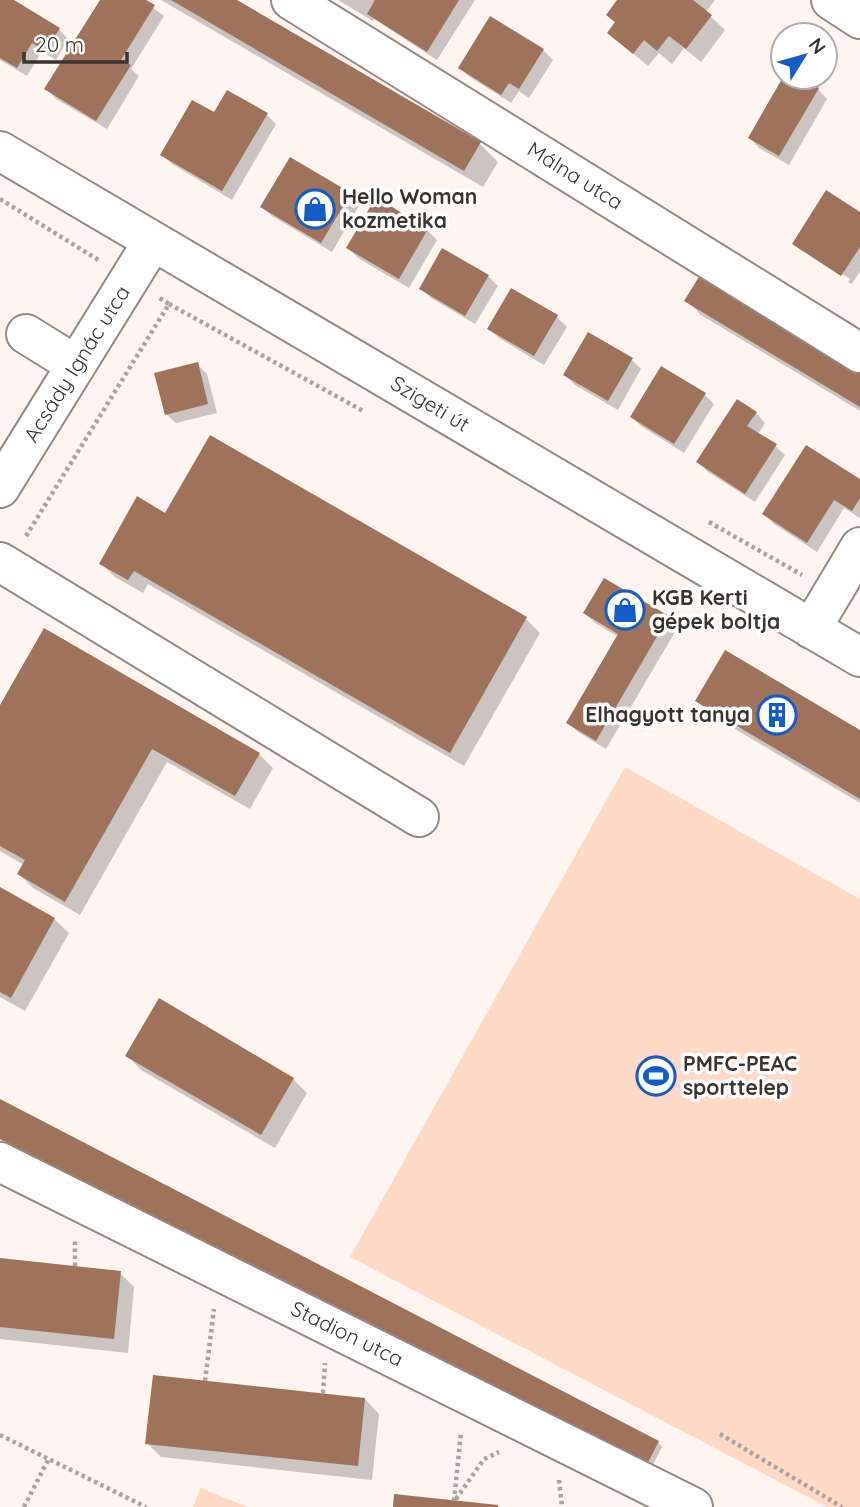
<svg xmlns="http://www.w3.org/2000/svg" width="860" height="1507" font-family="Quicksand,sans-serif">
	<style>
		.green { fill: #fed9c6 }
		.shadow { fill: #0003 }
		.building { fill: #9e725b }
		.lines { fill: none; stroke-linecap: round; stroke-linejoin: round }
		.minor-casing { stroke: #968882; stroke-width: 42 }
		.path { stroke: #aba3a0; stroke-width: 4.5; stroke-dasharray: 3.5 3.5; stroke-linecap: butt }
		.minor { stroke: #fff; stroke-width: 38 }
		.labels { text-anchor: middle; stroke-width: 7; stroke-linejoin: round; paint-order: stroke }
		.street-label { font-size: 21px; fill: #393431; stroke: #fff }
		.poi-label { font-size: 21px; font-weight: bold; fill: #393431; stroke: #fff; text-anchor: start }
	</style>
	<rect width="100%" height="100%" fill="#fef5f1"/>
	<!-- green -->
	<path class="green" d="M625,767L860,899V1507H827L350,1257Z
		M201,1487V1488L247,1507H193Z"/>
	<!-- shadow -->
	<path class="shadow" d="M2,0H10L59,29L68,39L56,60L42,51L27,76L0,60Z
		M102,0H143L164,16L131,69L139,76L107,129L56,99L47,89Z
		M161,0H233L480,144L498,162L483,187Z
		M338,0H475L437,60L374,19L373,21Z
		M619,0H715L706,12L725,30L701,62L684,48L672,64L659,53L648,66L609,33L616,24L608,15Z
		M543,50L553,60L529,98L519,91L511,103L470,77L460,68Z
		M785,77H797L818,89L827,99L789,165L759,148L750,138Z
		M215,115H267L276,124L232,200L172,164L162,155Z
		M350,194L360,204L332,252L272,216L262,207Z
		M860,214V271L852,284L848,282L850,279L803,249V252L794,243Z
		M427,230L437,240L409,288L358,258L348,248Z
		M488,276L498,286L475,324L431,298L421,288Z
		M512,290L557,317L567,327L544,365L499,338L489,329Z
		M687,301L860,369V411L701,315Z
		M632,360L641,369L618,410L575,385L565,375Z
		M197,364L207,374L217,413L176,423L166,414Z
		M705,395L714,404L684,453L641,426L632,417Z
		M756,413L765,423L758,434L775,446L785,455L755,502L708,472L698,462Z
		M860,481V518L844,508L817,552L774,524L764,514Z
		M166,515L526,619L540,633L464,766L148,584L143,593L115,577L101,563Z
		M585,613L668,618L678,627L606,749L578,732L568,723L619,637L595,623Z
		M697,701L860,732V803L711,715Z
		M0,709L259,754L273,768L250,809L167,762L80,915L33,888L19,874L24,865L0,851Z
		M0,889L54,919L69,933L25,1011L0,997Z
		M127,1055L293,1079L307,1093L275,1148L141,1070Z
		M0,1102L658,1442L662,1447L648,1475L0,1140Z
		M0,1260L120,1273L134,1287L128,1353L0,1339Z
		M365,1399L379,1414L372,1480L161,1457L147,1443Z"/>
	<!-- building -->
	<path class="building" d="M0,0H14L60,28L46,51L32,43L17,68L0,58Z
		M100,0H146L155,5L121,60L131,65L96,121L44,89Z
		M171,0H237L481,142L464,171Z
		M375,0H459L427,52L367,14Z
		M617,0H693L712,15L686,49L669,36L657,51L644,40L633,54L607,33L615,22L606,15Z
		M490,16L544,49L519,89L509,83L501,95L458,68Z
		M783,77H801L819,88L779,156L748,138Z
		M227,90L268,113L222,191L160,155L192,100L214,112Z
		M290,157L351,193L321,243L260,207Z
		M826,190L860,212V247L841,276L792,244Z
		M376,197L428,229L399,279L346,248Z
		M442,248L489,275L465,316L419,289Z
		M702,272L860,367V407L684,301Z
		M511,288L558,315L534,356L487,329Z
		M588,332L633,358L608,401L563,375Z
		M198,362L208,404L165,415L154,373Z
		M661,366L706,393L674,444L630,417Z
		M737,399L757,412L747,426L777,444L745,494L696,462Z
		M210,435L527,617L450,753L134,571L128,580L99,564L137,496L165,513Z
		M806,445L860,479V498L852,511L834,500L807,543L762,514Z
		M604,578L669,616L596,741L566,723L618,634L583,613Z
		M44,628L260,753L235,796L152,749L65,902L17,874L25,860L0,846V705Z
		M725,650L860,730V799L695,701Z
		M0,887L55,918L11,998L0,992Z
		M159,998L294,1078L261,1135L125,1056Z
		M0,1099L659,1441L643,1472L0,1139Z
		M0,1258L121,1271L114,1339L0,1327Z
		M153,1375L365,1398L358,1466L145,1444Z
		M394,1494L498,1505V1507H393Z"/>
	<g class="lines">
		<!-- minor casing -->
		<g class="minor-casing">
			<path id="minor" d="M291,0L860,353
				M831,0L860,19
				M0,151L860,657
				M26,334L76,365
				M0,488L153,241
				M0,562L419,817
				M811,629L860,547
				M0,1162L693,1507"/>
		</g>
		<!-- path -->
		<path class="path" d="M0,199L100,261
			M169,304L365,412
			M709,522L802,575
			M26,536L169,304L158,297
			M75,1266V1239
			M205,1381L214,1309
			M323,1393L325,1363
			M720,1434L842,1507
			M0,1435L146,1507
			M559,1480L562,1507
			M456,1499L484,1459L499,1452
			M454,1501L461,1432
			M24,1507L48,1460"/>
		<!-- minor -->
		<use href="#minor" class="minor"/>
	</g>
	<!-- icons -->
	<defs>
		<g id="shop-ring" transform="scale(2.0125)"><circle r="9.5" fill="#fff" stroke="#145cc6" stroke-width="1.5"/><path d="M-5-2.5h2.3a2.7 3.5 0 0 1 5.4 0H5L5.5 6h-11ZM-1.5-2.5h3a1.5 2.3 0 0 0-3 0Z" fill="#145cc6"/></g>
		<g id="building-ring" transform="scale(2.0125)"><circle r="9.5" fill="#fff" stroke="#145cc6" stroke-width="1.5"/><path d="M-4-6H4V6H1V3H-1V6H-4ZM-2.5-4.3h1.7v1.8h-1.7ZM.8-4.3h1.7v1.8H.8ZM-2.5-1h1.7V.8h-1.7ZM.8-1h1.7V.8H.8Z" fill="#145cc6"/></g>
		<g id="stadium-ring" transform="scale(2.0125)"><circle r="9.5" fill="#fff" stroke="#145cc6" stroke-width="1.5"/><path d="M0-5a6.5 5 0 1 0 0 10a6.5 5 0 1 0 0-10ZM-3.5-1.8h7v3.6h-7Z" fill="#145cc6"/></g>
	</defs>
	<g fill-rule="evenodd">
		<use href="#shop-ring" x="315" y="209"/>
		<use href="#shop-ring" x="625" y="610"/>
		<use href="#building-ring" x="777" y="715"/>
		<use href="#stadium-ring" x="656" y="1076"/>
	</g>
	<g class="labels">
		<!-- street labels -->
		<g class="street-label">
			<text transform="translate(575 176) rotate(32)" y="7">Málna utca</text>
			<text transform="translate(77 364) rotate(-58)" y="7">Acsády Ignác utca</text>
			<text transform="translate(430 404) rotate(31)" y="7">Szigeti út</text>
			<text transform="translate(347 1334) rotate(26)" y="7">Stadion utca</text>
		</g>
		<!-- poi labels -->
		<g class="poi-label">
			<text x="342" y="204">Hello Woman<tspan x="342" dy="24">kozmetika</tspan></text>
			<text x="652" y="605">KGB Kerti<tspan x="652" dy="24">gépek boltja</tspan></text>
			<text x="750" y="722" text-anchor="end">Elhagyott tanya</text>
			<text x="683" y="1071">PMFC-PEAC<tspan x="683" dy="24">sporttelep</tspan></text>
		</g>
	</g>
	<!-- north arrow -->
	<g transform="translate(804 56) rotate(53)"><circle r="33" fill="#ffffff" stroke="#b0aead" stroke-width="2"/>
	<path d="M0-5L12 26L0 18L-12 26Z" fill="#145cc6"/>
	<text y="-10" font-size="19" font-weight="bold" text-anchor="middle" fill="#393431">N</text>
	</g>
	<!-- scale -->
	<path d="M24 52v10h103v-10" fill="none" stroke="#393431" stroke-width="3.5"/>
	<text x="35" y="52" font-size="21" fill="#393431" stroke="#ffffff" stroke-width="5" paint-order="stroke">20 m</text>
</svg>
